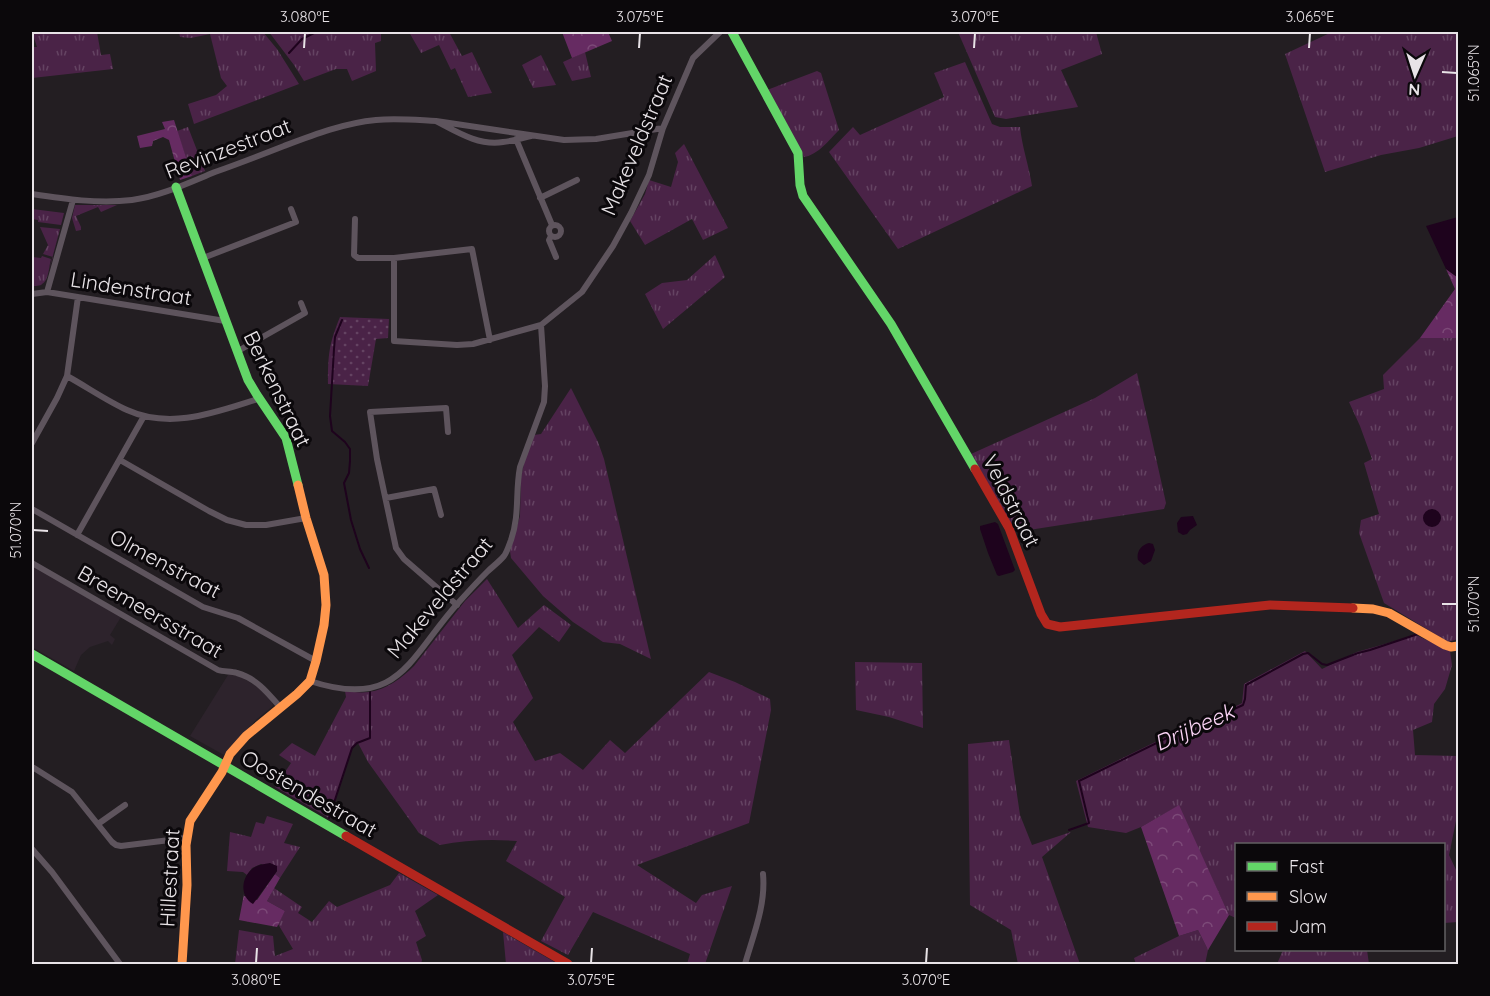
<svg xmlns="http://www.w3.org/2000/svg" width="1490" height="996" font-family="Quicksand,sans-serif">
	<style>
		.built { fill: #2d232c }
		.grass { fill: url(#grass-tufts) }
		.forest { fill: url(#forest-crowns) }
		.park { fill: url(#park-dots) }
		.water { fill: #1e031d }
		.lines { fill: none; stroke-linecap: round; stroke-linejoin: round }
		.stream { stroke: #1e031d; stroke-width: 2 }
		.street { stroke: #5e545d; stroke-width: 6 }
		.fast { stroke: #63d668; stroke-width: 9 }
		.slow { stroke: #ff974d; stroke-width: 9 }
		.jam { stroke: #b3261e; stroke-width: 9 }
		.ticks { fill: none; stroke: #e8e3e7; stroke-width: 2 }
		.labels { text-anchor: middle; stroke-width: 6; stroke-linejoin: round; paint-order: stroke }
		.street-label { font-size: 21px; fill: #e8e3e7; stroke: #0b080b }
		.water-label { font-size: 22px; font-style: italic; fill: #fad3f5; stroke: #0b080b }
		.neatline { fill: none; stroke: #e8e3e7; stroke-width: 2 }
		.ticks-label { font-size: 15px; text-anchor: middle; fill: #e8e3e7 }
	</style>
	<defs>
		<pattern id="grass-tufts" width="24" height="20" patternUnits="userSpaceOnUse" patternTransform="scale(1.5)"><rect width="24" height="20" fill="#4a2347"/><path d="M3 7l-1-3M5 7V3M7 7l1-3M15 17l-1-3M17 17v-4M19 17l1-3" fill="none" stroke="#644362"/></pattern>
		<pattern id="forest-crowns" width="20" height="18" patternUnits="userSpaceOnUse" patternTransform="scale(1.5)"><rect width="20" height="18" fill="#662b62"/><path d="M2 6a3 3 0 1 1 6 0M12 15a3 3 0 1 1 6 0" fill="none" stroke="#7c4a78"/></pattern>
		<pattern id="park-dots" width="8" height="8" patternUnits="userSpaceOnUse" patternTransform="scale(1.5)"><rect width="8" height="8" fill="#4a2347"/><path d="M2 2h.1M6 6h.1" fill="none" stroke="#644362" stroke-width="1.8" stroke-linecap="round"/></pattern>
	</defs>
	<rect width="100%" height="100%" fill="#231e22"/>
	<!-- built -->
	<path class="built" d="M32,565L121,617L110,635L115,639L112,645L108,641L90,647L81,655L74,671L32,647Z
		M235,673L264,691L272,702L273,706L257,719L224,755L190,736L228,675Z"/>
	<!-- grass -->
	<path class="grass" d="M32,32H97L101,55L110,54L113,69L32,78V47H37Z
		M179,32H263L277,49L299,84L194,124L188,104L216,95L227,86L221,78L210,34L191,38L180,37Z
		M269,32H381V41L375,43L376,71L352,81L347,69H336L304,81L294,65Z
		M409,32H449L462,56L472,52L492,93L468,97L455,68L451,70L439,45L421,53Z
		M958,32H1096L1102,54L1061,70L1078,107L1006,119L995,117Z
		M1332,32H1458V136L1419,148L1381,155L1325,172L1285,54Z
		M585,52L591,77L572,81L563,62Z
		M541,55L556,85L533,88L522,65Z
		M965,62L992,124L1000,127H1020C1022,147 1029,166 1032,186L898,249L829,152L853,127L860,135L944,97L934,73Z
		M817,71L821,73L839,130C829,140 818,155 804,157L767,90Z
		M188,127L205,171L192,176L177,131Z
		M684,144L728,228L703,240L692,219L645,245L630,221L645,194L649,180L671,187L678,162L675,153Z
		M75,205H117L101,212L98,207L76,216L81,227V230L76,231L72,218Z
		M32,209L64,213L61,225L38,222V220L32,219Z
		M40,227L60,229L49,270L53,257L43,254L48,245Z
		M715,255L725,277L663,329L645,294L662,283L687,280Z
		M42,256L51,259C49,265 49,281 42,284C41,286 34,286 32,286V257L41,258Z
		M1420,338H1458V639L1448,642L1384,603L1359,533L1361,520L1379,514L1364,463L1372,459L1360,426L1349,402L1384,389L1383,375Z
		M1137,373L1166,503L1164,509L1016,532L971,454L1095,398Z
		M571,388L598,442L604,459L651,659L620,644L603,642L573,622L543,596L511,558L510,551L520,516L521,477L525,459L534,435L541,434Z
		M487,579L518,628L544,605L571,625L559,642L539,627L512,655L533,698L513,722L535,761L560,753L583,770L610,740L625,753L709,672L735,682L770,699L771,710L749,823L637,865L696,903L702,895L732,886L705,964H687L690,954L593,912L568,955L541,941L565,897L506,861L517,841C491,839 465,840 440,845L419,833L368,762L358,743L352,748L329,818L275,787L291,763L279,755L292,743L315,756L346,697L345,691C353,692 361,693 369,692C386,690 402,678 414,666L465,601Z
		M1416,635L1450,651L1452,665L1445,689L1434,704L1432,722L1413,730L1415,755L1458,756V811L1449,855L1458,874V922L1444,923V844H1236V918L1229,915L1178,806L1141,827L1126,833L1088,827L1076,781L1210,715C1221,710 1232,709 1242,703L1244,684L1305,651L1322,669L1357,652Z
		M855,662L922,663L923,728L889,717L856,710Z
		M1009,740L1020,815L1032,845L1071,832L1042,857L1080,964H1018L1011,930L970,905L968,744Z
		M267,816L293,824L284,843L300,847L280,878L275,874L277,871L261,864L252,868L247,875L243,872L227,871L230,832L251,837L256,822L264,824Z
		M399,873L438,895L415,911L426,936L416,942L422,960L421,964H235L239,930L273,936L275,956L293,949L278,924L285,911L267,901L274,888L302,907L298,913L312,922L329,901L337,907L390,885Z
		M1198,930L1208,950L1205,964H1136L1134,958L1179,936Z
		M503,932L558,964H506Z
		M1283,950H1367L1369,964H1277Z"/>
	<!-- forest -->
	<path class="forest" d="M562,32H608L612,41L572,58Z
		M174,120L192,176L180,180L169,140L163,137L153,141L152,146L140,148L137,136L165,129L162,122Z
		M1446,269L1457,277L1458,276V338H1420L1455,289Z
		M1179,805L1229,915L1208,950L1198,930L1179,936L1141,827Z
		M275,874L280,878L267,901L285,911L277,927L239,920L244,894V896L257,900Z"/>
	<!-- park -->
	<path class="park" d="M340,317L389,319L388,338L376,339L368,386L328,384C328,354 329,344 340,317Z"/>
	<!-- water -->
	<path class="water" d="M1458,217V276L1457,277L1446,269L1426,226Z
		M1423 518a9 9 0 1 1 18 0a9 9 0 1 1-18 0Z
		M1193,516L1197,525L1190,530L1187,534L1183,535L1178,532L1177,523L1181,517Z
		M995,522L998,524L1015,570L1013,572L999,576L997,575L988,553L980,529V526Z
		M1149,543L1153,544L1155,550L1151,561L1144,565L1138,560C1136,552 1141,545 1149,543Z
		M270,863L277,866V871L253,904C240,897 241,879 251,870C256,865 263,864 270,863Z"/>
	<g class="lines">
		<!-- stream -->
		<path class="stream" d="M289,53L302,39L316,32
			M342,320L335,337L334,349L330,416L332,431L345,442L350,449V461L349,473L344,483L351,520L360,549L369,568
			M329,818L352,748L357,743L370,738V692
			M1069,830L1089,823L1079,781L1218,713L1232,710L1243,705L1245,699L1246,685L1303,654L1308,653L1322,664L1327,665L1358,653L1370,650L1418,634"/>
		<!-- street -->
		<path class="street" d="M531,136C522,138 513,141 503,142C479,146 457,132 436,121L564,140L596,139L663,128
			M516,139L552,225
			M32,194C65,199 98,204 132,200C161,196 188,183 215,172C238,164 261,155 284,146C313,135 344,123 376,120C396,118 416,120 436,121
			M540,198L577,180
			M355,219L354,255L358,258H394L472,249L490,340
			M549 231a6 6 0 1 1 12 0a6 6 0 1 1-12 0Z
			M551,236L549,240L556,257
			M203,258L296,222L291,209
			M394,258V341L457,345L473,344L541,325
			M47,292L73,200
			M32,294L47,292L225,321
			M238,351L305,313L301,303
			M67,376C87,387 107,401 127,410C171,430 216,412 258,399
			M448,432L446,408L370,412L377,459L396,548L404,559L457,605
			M32,443L57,398L67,376L78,297
			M120,460L209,511L227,520L246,525H266L306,518
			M386,498L434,489L441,515
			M32,509L203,607L238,618L316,661
			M77,535L144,416
			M32,563L218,670C224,672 231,671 237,673C256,678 268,693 280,707
			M310,681C400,711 409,657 459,602C468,592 477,582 487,572C492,567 499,562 504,556C507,552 509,545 511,540C520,514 515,493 520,467L544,402L545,386L541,325L582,292L613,246L631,213L649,175L663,128L693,58L720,32
			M34,768L72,792L112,842L116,845L121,846L186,838
			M98,824L125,805
			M32,849L52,872L120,964
			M745,964C753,936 766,905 763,874"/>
		<!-- fast -->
		<path class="fast" d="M732,32L798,153L800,185L803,196L891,324L975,469
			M176,187L248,380L257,395L286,438L298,485
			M32,654L346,836"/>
		<!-- slow -->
		<path class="slow" d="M1353,608L1373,609L1389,613L1445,645L1451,647L1458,646
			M182,964L187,885L186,845L190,821L222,772L230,754L246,736L297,694L310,681L316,661L324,625L326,605L324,575L306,518L298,485"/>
		<!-- jam -->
		<path class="jam" d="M975,469L1009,528L1041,614L1047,624L1060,627L1270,605L1353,608
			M346,836L568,964"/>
	</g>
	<!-- ticks -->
	<path class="ticks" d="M304,48L305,33M639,48L640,33M974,48L975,33M1309,48L1310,33M1442,72L1457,73M33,530L48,531M1442,604H1457M256,963L257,948M591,963L592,948M926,963L927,948"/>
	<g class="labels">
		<!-- street labels -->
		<g class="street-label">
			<text transform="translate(637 145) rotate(-67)" y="7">Makeveldstraat</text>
			<text transform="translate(228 149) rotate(-21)" y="7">Revinzestraat</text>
			<text transform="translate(131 289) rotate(9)" y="7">Lindenstraat</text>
			<text transform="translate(277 389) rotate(64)" y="7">Berkenstraat</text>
			<text transform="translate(1011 501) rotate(63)" y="7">Veldstraat</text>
			<text transform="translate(165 564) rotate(28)" y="7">Olmenstraat</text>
			<text transform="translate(440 598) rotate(-50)" y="7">Makeveldstraat</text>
			<text transform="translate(150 612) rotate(30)" y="7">Breemeersstraat</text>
			<text transform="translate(309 794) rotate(30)" y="7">Oostendestraat</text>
			<text transform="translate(170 878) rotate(-87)" y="7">Hillestraat</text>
		</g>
		<!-- water labels -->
		<g class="water-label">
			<text transform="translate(1194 727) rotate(-24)" y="8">Drijbeek</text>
		</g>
	</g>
	<!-- border -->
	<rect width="1490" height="996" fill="none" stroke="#0b080b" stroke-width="66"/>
	<!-- legend -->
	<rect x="1235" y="843" width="210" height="108" fill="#0b080b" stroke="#636063" stroke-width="1.5"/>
	<rect x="1247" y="862" width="30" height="9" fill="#63d668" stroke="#636063" stroke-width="1.5"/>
	<text x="1289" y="873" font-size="18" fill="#e8e3e7">Fast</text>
	<rect x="1247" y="892" width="30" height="9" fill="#ff974d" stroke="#636063" stroke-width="1.5"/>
	<text x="1289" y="903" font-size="18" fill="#e8e3e7">Slow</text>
	<rect x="1247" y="922" width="30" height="9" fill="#b3261e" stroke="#636063" stroke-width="1.5"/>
	<text x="1289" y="933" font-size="18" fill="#e8e3e7">Jam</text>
	<!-- north arrow -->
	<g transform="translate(1415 75) rotate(183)" stroke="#0b080b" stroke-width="4.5" paint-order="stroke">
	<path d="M0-4.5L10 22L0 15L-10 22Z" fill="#e8e3e7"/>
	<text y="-9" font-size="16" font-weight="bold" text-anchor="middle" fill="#e8e3e7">N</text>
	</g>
	<rect x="33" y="33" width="1424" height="930" class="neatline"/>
	<g class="ticks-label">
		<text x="305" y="22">3.080°E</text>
		<text x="640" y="22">3.075°E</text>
		<text x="975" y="22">3.070°E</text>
		<text x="1310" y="22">3.065°E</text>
		<text transform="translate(1474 73) rotate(-90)" y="5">51.065°N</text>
		<text transform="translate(16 530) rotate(-90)" y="5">51.070°N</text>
		<text transform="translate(1474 604) rotate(-90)" y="5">51.070°N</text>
		<text x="256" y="985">3.080°E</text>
		<text x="591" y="985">3.075°E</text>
		<text x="926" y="985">3.070°E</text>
	</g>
</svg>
